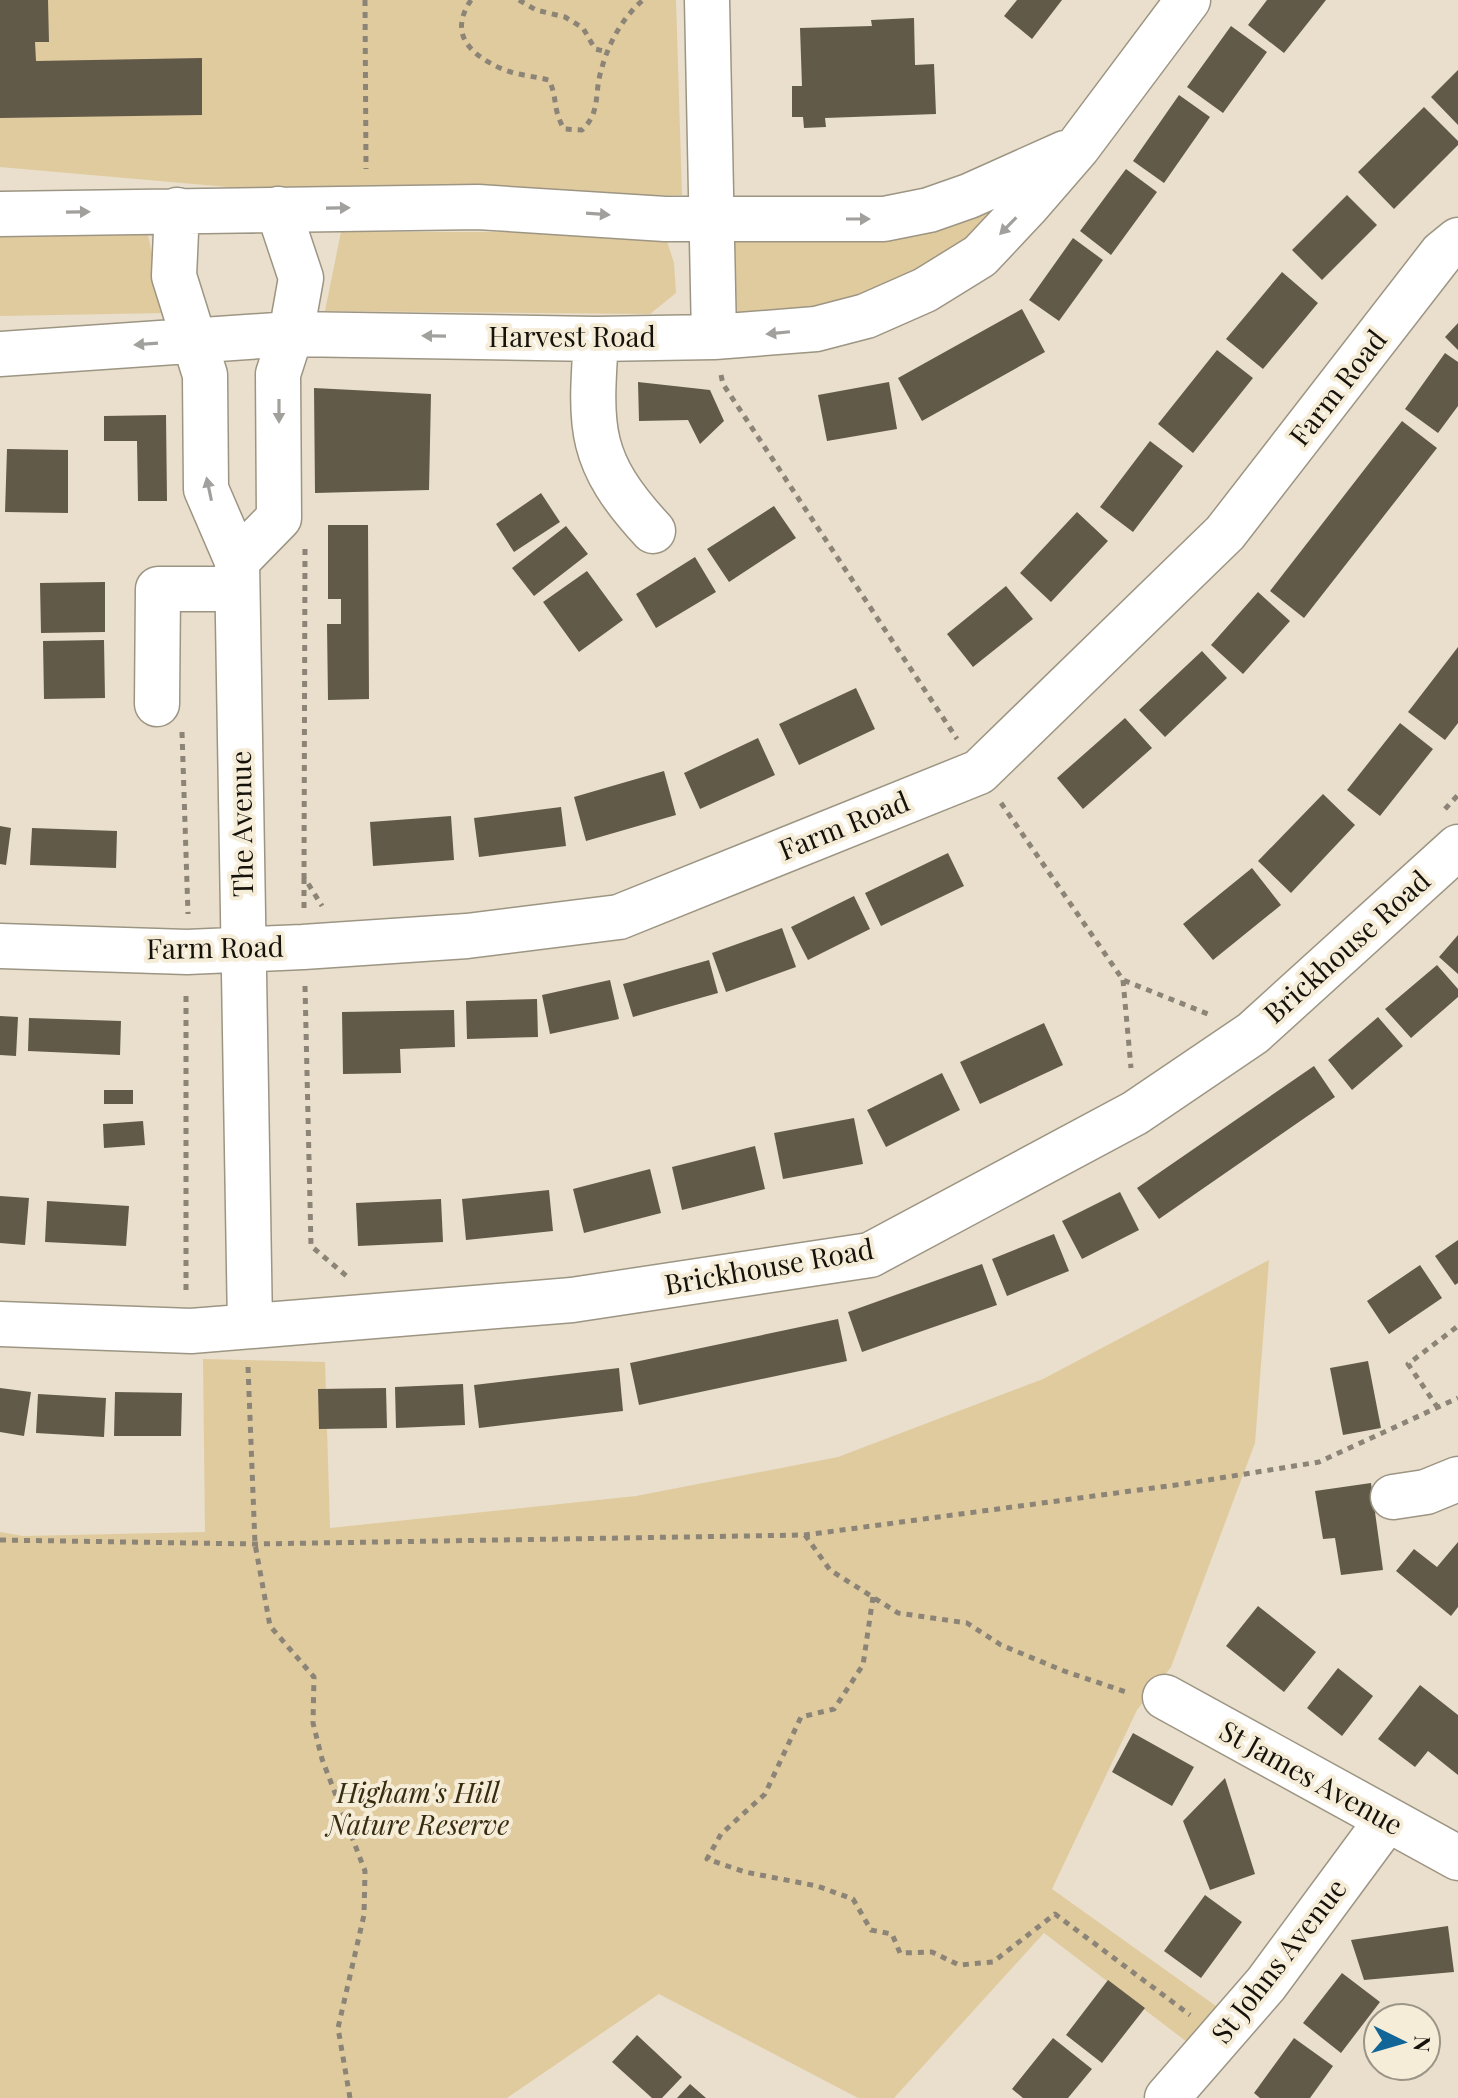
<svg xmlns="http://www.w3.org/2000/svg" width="1458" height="2098" font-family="'Playfair Display',serif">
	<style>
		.green { fill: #e0cb9f }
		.building { fill: #625a49 }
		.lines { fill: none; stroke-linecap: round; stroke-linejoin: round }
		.minor-casing { stroke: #9d9583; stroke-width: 47 }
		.path { stroke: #8c8577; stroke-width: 5; stroke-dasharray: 6 6; stroke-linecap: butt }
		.minor { stroke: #fff; stroke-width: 44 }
		.oneway { fill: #a1a09d }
		.labels { text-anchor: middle; stroke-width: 8; stroke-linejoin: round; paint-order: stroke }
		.street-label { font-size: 28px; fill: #15120b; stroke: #f6edd9 }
		.park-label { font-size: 28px; font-style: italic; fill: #382c10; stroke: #f6edd9 }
	</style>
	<rect width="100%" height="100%" fill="#e9dfcc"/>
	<!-- green -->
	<path class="green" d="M0,0H676L682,195L363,199L0,167Z
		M970,204L1012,211L862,311L725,325L724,229Z
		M147,231L165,313L0,316V237Z
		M341,232H664L674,263L676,293L650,314L325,311Z
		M1269,1260L1255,1443L1171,1667L1137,1710L1052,1889L1216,2006L1191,2045L1044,1933L894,2098H858L659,1994L507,2098H0V1532L23,1536L205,1532L203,1359L325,1362L330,1528L636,1496L838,1457L1043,1379Z"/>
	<!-- building -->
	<path class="building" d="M0,0H48L49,42H35L36,61L202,58V115L0,118Z
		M1017,0H1062L1032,39L1004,16Z
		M1267,0H1326L1284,53L1248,25Z
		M914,18L915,65L934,64L936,114L825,118L826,127L804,128L803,117H792V86H802L800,28L872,26L871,20Z
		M1231,26L1267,52L1223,113L1187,87Z
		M1458,70V125L1431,97Z
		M1179,95L1210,117L1164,183L1133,161Z
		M1424,107L1458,141V145L1394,209L1358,172Z
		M1126,169L1157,192L1111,255L1080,231Z
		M1347,195L1377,225L1322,280L1292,250Z
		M1073,238L1103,260L1059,321L1029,300Z
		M1282,272L1318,303L1263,369L1226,339Z
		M1022,309L1045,352L922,421L898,378Z
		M1458,323V350L1445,337Z
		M1217,350L1253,378L1193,453L1158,424Z
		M1445,353L1458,362V406L1438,433L1405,409Z
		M638,382L710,390L724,421L700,444L688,420L639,421Z
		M889,382L897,429L827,441L818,395Z
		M314,388L431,394L429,490L315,493Z
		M166,415L167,501H138L137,441H104V416Z
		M1402,421L1437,448L1304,618L1270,591Z
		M1150,441L1183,466L1133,532L1100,507Z
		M7,449L68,450V513L5,512Z
		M541,493L560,522L514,552L496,524Z
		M774,506L796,538L729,582L707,549Z
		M1077,512L1108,541L1051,602L1020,573Z
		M328,525H368L369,699L328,700L327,624H341V599H328Z
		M566,526L588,554L534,596L512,568Z
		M695,557L716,592L656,628L636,594Z
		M587,571L623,620L579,652L543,602Z
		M105,582V632L41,633L40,583Z
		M1006,586L1033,619L973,667L947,634Z
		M1258,592L1290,621L1243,674L1211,645Z
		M104,640L105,698L44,699L43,641Z
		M1458,647V723L1445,740L1408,712Z
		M1202,651L1227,678L1165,737L1139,710Z
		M856,688L875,729L799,765L779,724Z
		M1125,718L1152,748L1083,809L1057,778Z
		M1400,723L1433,749L1380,816L1347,790Z
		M758,738L775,775L700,809L684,773Z
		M664,771L676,815L586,841L574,797Z
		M1323,794L1355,825L1291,893L1258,861Z
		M561,807L566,846L479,857L474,818Z
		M451,816L454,860L373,866L370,822Z
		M0,826L11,828L6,865L0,864Z
		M32,828L117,831L116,868L30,865Z
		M948,853L964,886L881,926L865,893Z
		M1252,868L1281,905L1213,960L1183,924Z
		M854,896L870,929L808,960L791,927Z
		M782,928L796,967L726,992L712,953Z
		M1458,935V974L1439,957Z
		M709,960L718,993L633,1017L623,984Z
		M1437,965L1458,989V997L1411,1038L1385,1009Z
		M610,980L619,1019L550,1034L542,995Z
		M537,999L538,1037L467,1039L466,1001Z
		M454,1010L455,1047L400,1049L401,1073L343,1074L342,1012Z
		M0,1016L18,1017L16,1056L0,1055Z
		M1378,1017L1403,1046L1352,1090L1328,1060Z
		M29,1018L121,1021L120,1055L28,1051Z
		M1044,1023L1063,1065L980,1104L960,1062Z
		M1314,1066L1335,1097L1159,1219L1137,1188Z
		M942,1073L960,1110L886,1147L867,1110Z
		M104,1090H133V1104H104Z
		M854,1118L863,1164L783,1179L774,1133Z
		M143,1121L145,1145L104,1148L103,1124Z
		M755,1146L765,1189L682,1210L672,1167Z
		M650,1169L661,1213L584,1233L573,1189Z
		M549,1190L553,1231L466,1240L462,1199Z
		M1120,1192L1139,1230L1082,1259L1062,1221Z
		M0,1196L29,1198L25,1245L0,1243Z
		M441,1199L443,1242L358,1246L356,1203Z
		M47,1201L129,1206L126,1246L45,1242Z
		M1054,1234L1069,1271L1007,1296L992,1259Z
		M1458,1240V1283L1455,1285L1435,1256Z
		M982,1264L997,1305L862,1352L848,1312Z
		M1420,1265L1442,1298L1389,1334L1367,1301Z
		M838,1319L847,1361L639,1405L630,1363Z
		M1368,1361L1381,1428L1343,1435L1330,1368Z
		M619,1368L623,1411L479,1428L474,1385Z
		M463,1384L465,1425L396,1428L395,1387Z
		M0,1388L31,1392L24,1436L0,1432Z
		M386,1388L387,1428L319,1429L318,1389Z
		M115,1392L182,1393L181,1436H114Z
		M38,1394L106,1398L104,1437L36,1433Z
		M1371,1483L1383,1570L1341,1575L1335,1538L1323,1539L1315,1491Z
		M1458,1542V1607L1451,1616L1396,1571L1414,1549L1437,1567Z
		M1258,1606L1316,1652L1284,1692L1226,1646Z
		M1338,1668L1373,1696L1342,1736L1307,1708Z
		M1420,1685L1458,1715V1775L1428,1751L1415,1767L1378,1739Z
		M1133,1733L1194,1767L1172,1806L1112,1772Z
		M1225,1778L1255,1874L1210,1890L1183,1821Z
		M1205,1895L1242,1922L1201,1978L1164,1951Z
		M1448,1926L1454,1972L1364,1980L1351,1940Z
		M1342,1973L1380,2002L1341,2053L1303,2023Z
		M1108,1980L1145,2008L1102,2063L1066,2035Z
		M637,2035L682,2077L662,2098H652L612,2062Z
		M1053,2038L1092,2069L1068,2098H1023L1012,2089Z
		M1294,2038L1333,2066L1310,2098H1260L1254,2093Z
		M690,2084L706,2098H677Z"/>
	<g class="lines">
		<!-- minor casing -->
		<g class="minor-casing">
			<path id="minor" d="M707,0L714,337
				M177,210L174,276L205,375L206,489L237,561L250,1326
				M0,214L478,207L665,219H884L929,210L969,196L1065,153
				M596,339C590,429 588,461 653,531
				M0,354L291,334L596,339L714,337L816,329L866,316L925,290L980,256L1026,207L1078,147L1188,0
				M237,561L279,518L278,374L291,334L301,278L278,209
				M157,704L158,589H237
				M0,946L187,952L303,947L467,936L619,917L979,772L1225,533L1442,253L1458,240
				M0,1324L191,1331L572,1300L870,1255L1135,1113L1253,1033L1458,847
				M1393,1497L1426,1492L1458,1479
				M1165,1697L1458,1858
				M1167,2098L1266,1984L1387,1820"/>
		</g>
		<!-- path -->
		<path class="path" d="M365,0L366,169
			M471,0C449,33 468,53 500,68C515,75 533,76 549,80C558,99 552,108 564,129L582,130C601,112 594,94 601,71C608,44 622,18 643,0
			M519,0L536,10L565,17L583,28L595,49L608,52
			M721,375L723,384L957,739
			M305,549L304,877L322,906
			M182,732L188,914
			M1001,803L1123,980L1208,1014
			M1445,809L1458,795
			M304,908V878
			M1123,980L1131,1068
			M305,986L311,1246L349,1278
			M186,1290V992
			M248,1367L255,1544L270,1626L314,1677L313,1723L322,1759L365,1871L364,1915L338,2028L350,2098
			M1438,1408L1408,1364L1458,1326
			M805,1535L830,1570L898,1613L967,1623L1001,1645L1064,1671L1126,1692
			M0,1540L255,1544L805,1535L1183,1484L1319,1462L1458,1398
			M873,1597L863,1665L834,1709L801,1717L765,1794L721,1834L707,1859L745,1872L817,1886L853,1899L871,1930L892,1934L900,1953L932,1952L959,1965L993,1962L1055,1914L1190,2015"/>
		<!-- minor -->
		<use href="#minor" class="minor"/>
	</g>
	<!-- one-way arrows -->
	<defs><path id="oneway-solid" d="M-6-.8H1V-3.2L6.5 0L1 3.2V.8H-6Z" transform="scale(2)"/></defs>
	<g class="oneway">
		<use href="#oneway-solid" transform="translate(338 208) rotate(-1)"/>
		<use href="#oneway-solid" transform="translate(78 212) rotate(-1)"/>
		<use href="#oneway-solid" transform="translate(598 214) rotate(4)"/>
		<use href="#oneway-solid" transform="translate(858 219)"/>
		<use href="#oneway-solid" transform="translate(1008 226) rotate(134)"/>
		<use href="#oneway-solid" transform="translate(778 333) rotate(174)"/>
		<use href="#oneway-solid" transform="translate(434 336) rotate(-179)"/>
		<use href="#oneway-solid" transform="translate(146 344) rotate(176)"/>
		<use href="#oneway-solid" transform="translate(279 411) rotate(90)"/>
		<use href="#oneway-solid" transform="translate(209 489) rotate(-102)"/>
	</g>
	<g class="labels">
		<!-- street labels -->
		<g class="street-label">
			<text x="572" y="347">Harvest Road</text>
			<text transform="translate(1338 388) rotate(-52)" y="10">Farm Road</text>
			<text transform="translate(242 824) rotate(-91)" y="10">The Avenue</text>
			<text transform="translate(844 826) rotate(-22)" y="10">Farm Road</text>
			<text transform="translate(1347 947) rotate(-42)" y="10">Brickhouse Road</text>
			<text transform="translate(215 948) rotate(-1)" y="10">Farm Road</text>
			<text transform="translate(769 1267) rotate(-10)" y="10">Brickhouse Road</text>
			<text transform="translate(1311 1778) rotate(29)" y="10">St James Avenue</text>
			<text transform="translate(1279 1961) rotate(-52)" y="10">St Johns Avenue</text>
		</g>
		<!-- park labels -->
		<g class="park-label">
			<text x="418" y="1803">Higham's Hill<tspan x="418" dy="32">Nature Reserve</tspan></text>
		</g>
	</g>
	<!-- north arrow -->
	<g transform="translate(1402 2042) rotate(95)"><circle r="38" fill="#f6edd9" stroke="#9c9587" stroke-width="2"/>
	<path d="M0-6L14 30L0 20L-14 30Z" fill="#116697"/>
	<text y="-12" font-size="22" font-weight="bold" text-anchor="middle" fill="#15120b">N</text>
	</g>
</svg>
